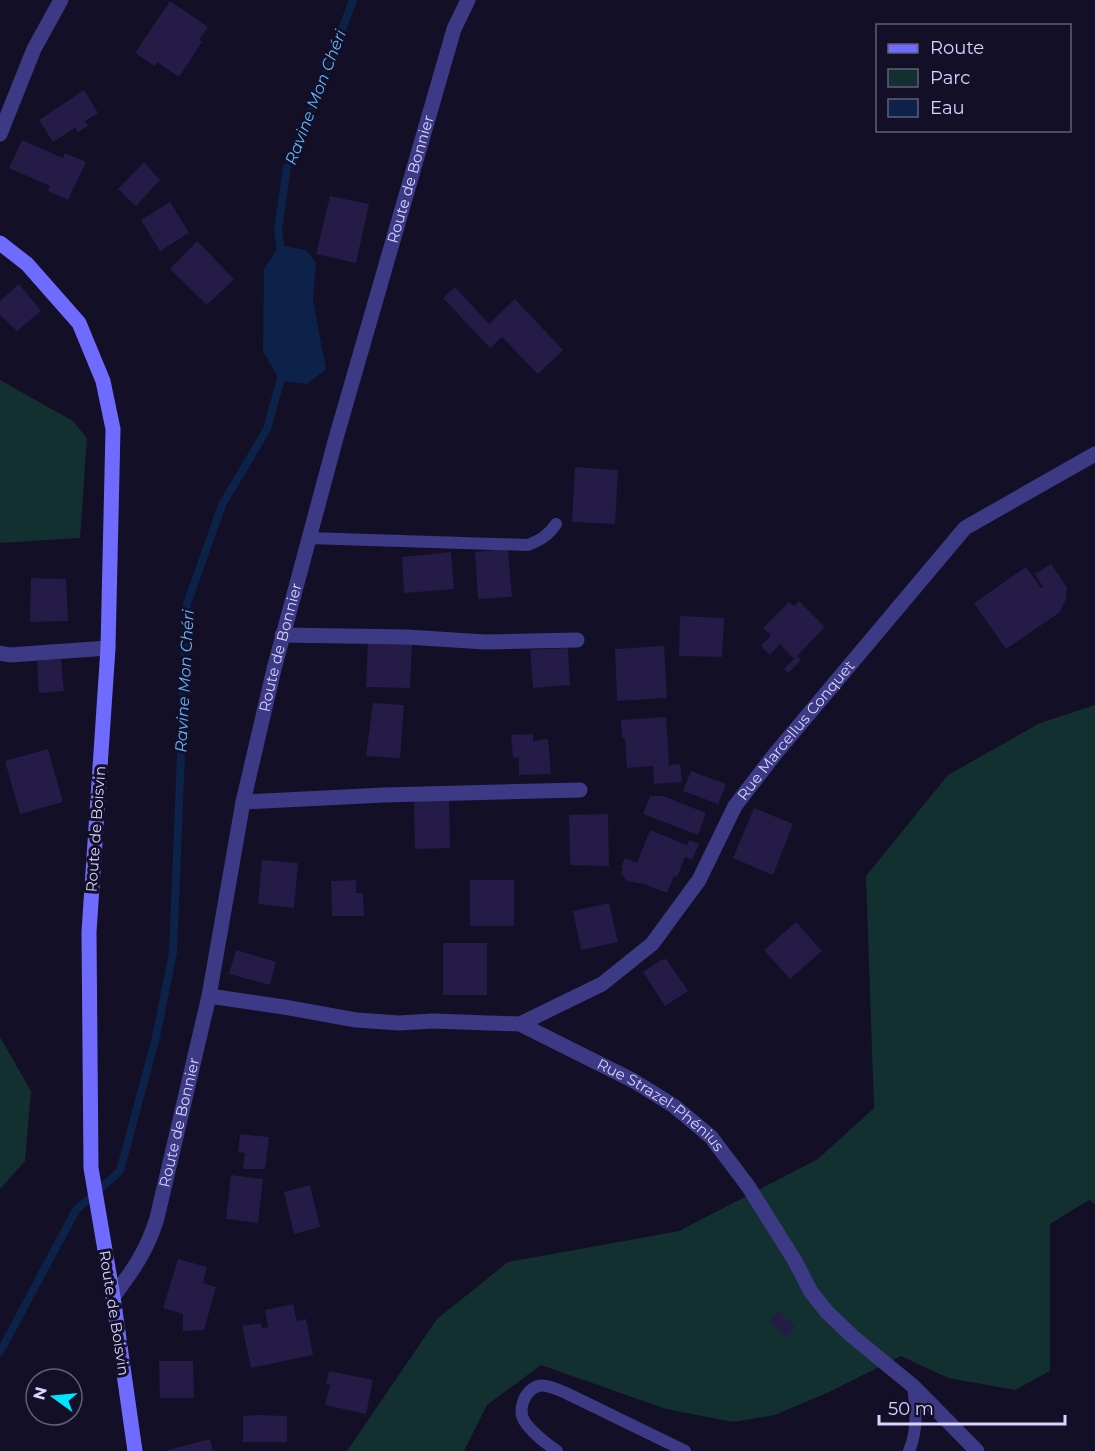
<svg xmlns="http://www.w3.org/2000/svg" width="1095" height="1451" font-family="Montserrat,sans-serif">
	<style>
		.green { fill: #12302f }
		.water { fill: #0c2248 }
		.lines { fill: none; stroke-linecap: round; stroke-linejoin: round }
		.stream { stroke: #0c2248; stroke-width: 8 }
		.building { fill: #241b47 }
		.lane { stroke: #3d3a85; stroke-width: 12 }
		.street { stroke: #3d3a85; stroke-width: 15 }
		.secondary { stroke: #6f6bff; stroke-width: 15 }
		.labels { text-anchor: middle; stroke-width: 6; stroke-linejoin: round; paint-order: stroke }
		.street-label { font-size: 15px; fill: #d9d4ff; stroke: #130f26 }
		.water-label { font-size: 16px; font-style: italic; fill: #62b6ff; stroke: #130f26 }
	</style>
	<rect width="100%" height="100%" fill="#130f26"/>
	<!-- green -->
	<path class="green" d="M0,380L73,421L87,438L80,538L0,543Z
		M1095,705V1204L1089,1200L1050,1224V1371L1015,1390L948,1378L901,1356L829,1392L775,1415L733,1422L666,1409L541,1365L487,1405L464,1451H347L437,1319L508,1262L679,1231L818,1159L874,1108L866,876L948,775L1040,723Z
		M0,1037L31,1091L25,1161L0,1189Z"/>
	<!-- water -->
	<path class="water" d="M280,245L306,250L316,263L313,301L326,369L307,384L280,381L263,351L264,269Z"/>
	<g class="lines">
		<!-- stream -->
		<path class="stream" d="M281,252L278,229L287,167L310,115L353,0
			M0,1352L76,1210L120,1171L156,1037L173,953L187,604L222,505L267,429L283,371"/>
	</g>
	<!-- building -->
	<path class="building" d="M170,1L208,27L199,40L202,42L179,77L157,62L155,66L135,53Z
		M84,90L98,113L85,121L88,126L78,132L75,128L53,142L39,120Z
		M22,140L63,158L65,153L86,162L68,200L48,191L50,186L9,168Z
		M144,162L160,180L136,206L118,189Z
		M330,196L369,204L356,263L316,254Z
		M170,202L189,233L160,251L141,220Z
		M197,241L234,279L207,305L170,269Z
		M19,284L41,311L17,331L0,315V301Z
		M455,287L489,324L515,299L563,350L538,374L502,337L490,348L443,298Z
		M575,467L618,470L615,524L572,522Z
		M508,549L512,597L478,599L475,552Z
		M451,552L454,589L404,593L402,557Z
		M1051,564L1067,587L1066,599L1060,612L1006,649L974,603L1026,567L1041,588L1043,587L1035,574Z
		M31,578L66,579L68,621L30,622Z
		M799,601L825,627L797,656L801,660L788,673L784,669L794,659L780,644L770,655L761,646L771,635L763,628L789,602L794,606Z
		M680,616L724,618L722,657L679,656Z
		M368,642L412,643L410,688L366,687Z
		M664,646L667,698L617,701L615,649Z
		M568,648L570,685L533,688L530,650Z
		M61,659L64,691L39,693L37,661Z
		M373,703L404,705L400,758L366,756Z
		M666,717L669,765L680,764L682,782L654,784L653,766L627,768L625,738H622L621,720Z
		M533,734V741L548,739L551,774L519,775V757L513,758L511,735Z
		M48,749L63,802L20,814L5,761Z
		M691,771L726,784L718,804L683,791Z
		M650,796H663L706,813L698,835L643,814Z
		M449,800L450,848L415,849L414,801Z
		M754,808L793,824L773,875L733,858Z
		M608,814L609,866L570,865L569,815Z
		M650,830L687,845L689,840L699,844L692,860L685,857L677,877L674,876L667,893L644,884L627,881L621,873L623,869L621,868L625,858L637,863Z
		M262,860L298,863L294,908L258,904Z
		M356,880V893H363L364,916H332L331,881Z
		M470,880H514V926H470Z
		M609,903L618,942L581,950L573,911Z
		M796,922L822,951L790,979L764,950Z
		M443,943H487V995H443Z
		M236,950L276,962L270,985L229,974Z
		M666,959L688,991L665,1006L643,972L661,960Z
		M240,1134L269,1137L265,1169H243L245,1153L238,1152Z
		M231,1175L263,1179L258,1223L226,1219Z
		M310,1185L320,1227L294,1234L284,1192Z
		M178,1259L207,1267L203,1283L216,1287L204,1330L183,1331V1314L163,1308Z
		M293,1304L297,1321L306,1319L313,1355L251,1368L242,1326L261,1323L262,1328L268,1327L265,1310Z
		M778,1311L795,1327L787,1337L770,1321Z
		M159,1361H193L194,1398H160Z
		M329,1371L373,1380L366,1414L325,1405L330,1385L326,1384Z
		M259,1415L287,1416V1442H243V1416Z
		M210,1439L213,1451H168V1450Z"/>
	<g class="lines">
		<!-- lane -->
		<path class="lane" d="M308,538L528,545C540,540 548,536 556,524
			M557,1451C546,1443 533,1434 525,1422C517,1410 524,1391 538,1386C546,1384 557,1389 566,1393L685,1451
			M909,1451C918,1430 916,1408 913,1386"/>
		<!-- street -->
		<g class="street">
			<path d="M0,134L34,49L61,0"/>
			<path d="M282,635L407,637L485,642L577,640"/>
			<path d="M0,653L10,655L108,648"/>
			<path d="M243,802L384,795L580,790"/>
			<path id="s1" d="M209,996L284,1007L356,1020L399,1023L433,1021L520,1024L634,1081L674,1106L711,1137L748,1186L795,1261L811,1292L827,1312L852,1336L913,1386L977,1451"/>
			<path id="s2" d="M520,1024L602,984L652,944L699,880L735,806L775,754L965,528L1095,454"/>
			<path id="s3" d="M113,1297C133,1270 147,1251 157,1218L209,996L243,802L274,669L336,438L454,29L468,0"/>
		</g>
		<!-- secondary -->
		<path class="secondary" d="M0,243L27,264L79,323L103,381L113,429L108,648L89,932L91,1168L113,1297L135,1451"/>
	</g>
	<g class="labels">
		<!-- street labels -->
		<g class="street-label">
			<text dy="5" stroke="none"><textPath href="#s3" startOffset="1161">Route de Bonnier</textPath></text>
			<text dy="5" stroke="none"><textPath href="#s3" startOffset="675">Route de Bonnier</textPath></text>
			<text dy="5" stroke="none"><textPath href="#s2" startOffset="414">Rue Marcellus Conquet</textPath></text>
			<text transform="translate(96 829) rotate(-86)" y="5">Route de Boisvin</text>
			<text dy="5" stroke="none"><textPath href="#s1" startOffset="476">Rue Strazel-Phénius</textPath></text>
			<text dy="5" stroke="none"><textPath href="#s3" startOffset="189">Route de Bonnier</textPath></text>
			<text transform="translate(114 1313) rotate(81)" y="5">Route de Boisvin</text>
		</g>
		<!-- water labels -->
		<g class="water-label">
			<text transform="translate(315 97) rotate(-69)" y="6">Ravine Mon Chéri</text>
			<text transform="translate(184 681) rotate(-87)" y="6">Ravine Mon Chéri</text>
		</g>
	</g>
	<!-- legend -->
	<rect x="876" y="24" width="195" height="108" fill="#130f26" stroke="#625e7d" stroke-width="1.5"/>
	<rect x="888" y="44" width="30" height="9" fill="#6f6bff" stroke="#625e7d" stroke-width="1.5"/>
	<text x="930" y="54" font-size="18" fill="#d9d4ff">Route</text>
	<rect x="888" y="69" width="30" height="18" fill="#12302f" stroke="#625e7d" stroke-width="1.5"/>
	<text x="930" y="84" font-size="18" fill="#d9d4ff">Parc</text>
	<rect x="888" y="99" width="30" height="18" fill="#0c2248" stroke="#625e7d" stroke-width="1.5"/>
	<text x="930" y="114" font-size="18" fill="#d9d4ff">Eau</text>
	<!-- north arrow -->
	<g transform="translate(54 1397) rotate(285)"><circle r="28" fill="#130f26" stroke="#625e7d" stroke-width="1.5"/>
	<path d="M0-4.5L10 22L0 15L-10 22Z" fill="#00e5ff"/>
	<text y="-9" font-size="16" font-weight="bold" text-anchor="middle" fill="#d9d4ff">N</text>
	</g>
	<!-- scale -->
	<path d="M879 1415v9h186v-9" fill="none" stroke="#d9d4ff" stroke-width="3"/>
	<text x="888" y="1415" font-size="18" fill="#d9d4ff" stroke="#130f26" stroke-width="4.5" paint-order="stroke">50 m</text>
</svg>
